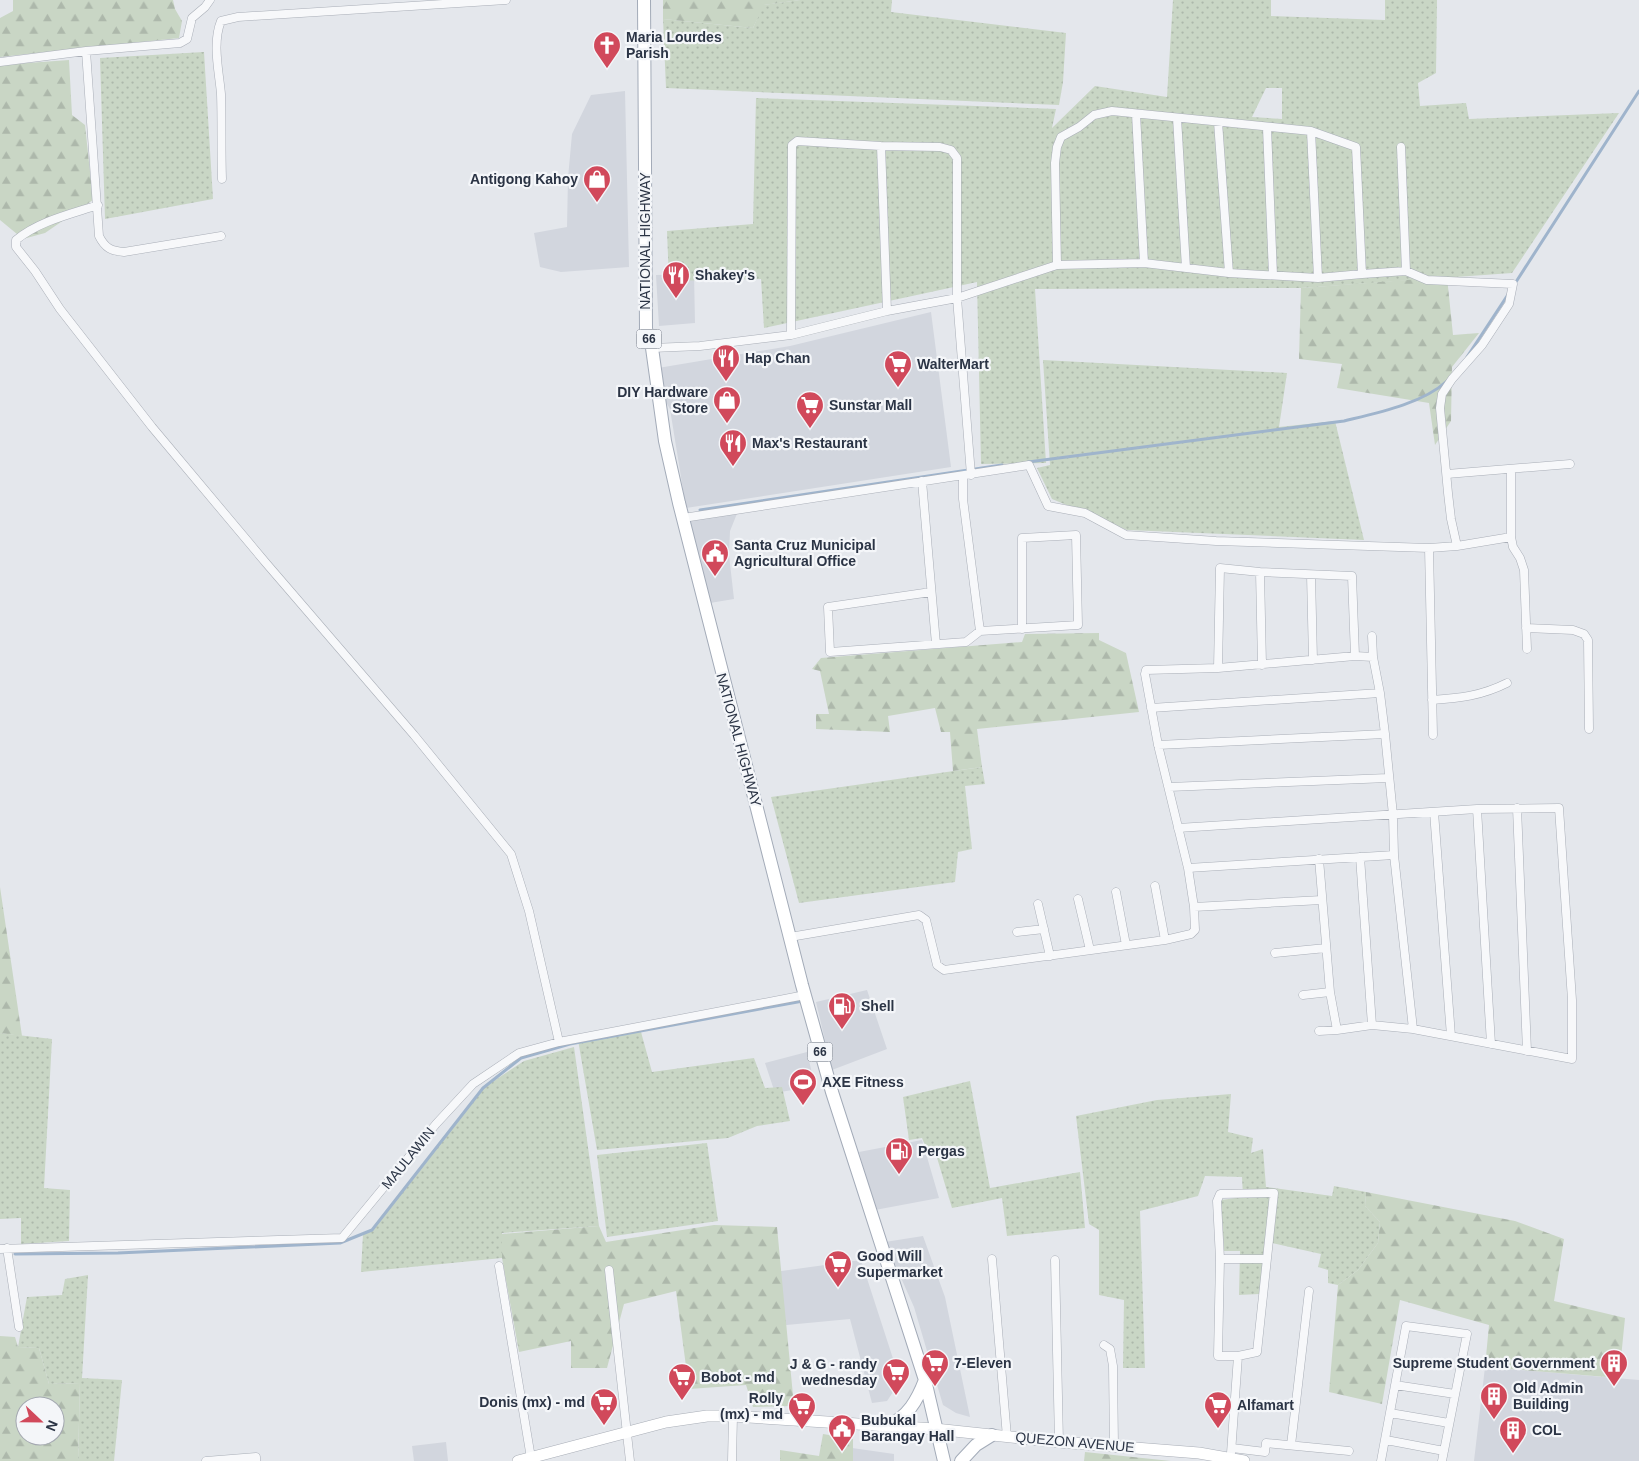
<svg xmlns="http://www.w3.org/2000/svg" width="1639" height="1461" font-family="Arial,sans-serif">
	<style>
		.built { fill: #d2d6de }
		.grass { fill: url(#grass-dots); fill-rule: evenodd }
		.forest { fill: url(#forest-firs); fill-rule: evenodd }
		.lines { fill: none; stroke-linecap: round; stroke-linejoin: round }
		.stream { stroke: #9fb4cc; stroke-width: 3 }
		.minor-casing { stroke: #a9aeb7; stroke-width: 9 }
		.secondary-casing { stroke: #a9aeb7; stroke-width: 12 }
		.primary-casing { stroke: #a3abb8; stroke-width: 14 }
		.minor { stroke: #f7f8fa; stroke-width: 8 }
		.secondary { stroke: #fff; stroke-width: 11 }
		.primary { stroke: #fff; stroke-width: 12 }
		.labels { text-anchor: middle; stroke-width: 4.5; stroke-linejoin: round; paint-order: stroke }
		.shield { fill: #f4f6f9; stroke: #676e7b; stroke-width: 1 }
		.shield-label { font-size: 12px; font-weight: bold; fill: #2b3445 }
		.poi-label { font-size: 14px; font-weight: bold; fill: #2b3445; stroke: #f4f6f9; text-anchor: start }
		.street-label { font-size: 14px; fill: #2b3445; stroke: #f4f6f9 }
	</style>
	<defs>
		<pattern id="grass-dots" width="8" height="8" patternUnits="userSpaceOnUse" patternTransform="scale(1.25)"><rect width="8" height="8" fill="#c9d6c5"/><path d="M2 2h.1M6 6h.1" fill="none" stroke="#adb8ab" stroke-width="1.8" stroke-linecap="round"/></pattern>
		<pattern id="forest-firs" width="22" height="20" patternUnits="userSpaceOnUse" patternTransform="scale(1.25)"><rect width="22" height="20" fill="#c9d6c5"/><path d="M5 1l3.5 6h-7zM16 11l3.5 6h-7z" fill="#adb8ab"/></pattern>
	</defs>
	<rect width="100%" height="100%" fill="#e4e7ec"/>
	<!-- built -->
	<path class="built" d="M625,91L629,267L561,272L540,267L534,233L567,227L568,178L572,134L591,95Z
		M694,274L695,323L659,326L656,275Z
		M931,312L951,467L686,508L670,409L660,392L658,368L790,346Z
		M738,511L730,531L729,555L734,599L704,604L687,519Z
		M867,990L887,1049L832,1070L816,1002Z
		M807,1052L815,1086L775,1093L765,1063Z
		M922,1140L939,1198L875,1210L859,1152Z
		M923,1236L945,1297L970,1417L956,1413L943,1405L914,1307L885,1242Z
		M861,1260L899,1377L895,1389L887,1401L872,1403L850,1319L776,1326L767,1273Z
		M1485,1367L1639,1380V1461H1474Z
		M446,1442L448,1461H414L412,1446Z
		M838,1446L894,1454V1461H837Z"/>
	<!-- grass -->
	<path class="grass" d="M800,0H892L891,12L1066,33L1063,82L1059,105L666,88L663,19L753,28L763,5Z
		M1173,0H1271V16L1385,20V0H1437L1436,73L1418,83L1420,106L1466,103L1469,119L1619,113L1512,273L1301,288L1035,289L1046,463L981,464L977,282L764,328L761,279L669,281L667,231L753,224L756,98L1056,109L1052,128L1095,86L1167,97ZM1266,88H1282V119L1252,117Z
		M204,52L213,199L105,219L100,58Z
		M1043,360L1287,373L1279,427L1335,421L1364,540L1127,530L1052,499L1037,468L1050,465Z
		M982,767L985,784L965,786L972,849L958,852L955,882L799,903L771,797Z
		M641,1032L652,1072L754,1058L765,1088L782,1087L790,1121L757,1126L728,1138L597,1150L578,1040Z
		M0,1033L52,1039L44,1188L70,1190L69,1241L21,1244V1218L0,1219Z
		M574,1047L599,1226L502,1233V1258L361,1272L363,1234L372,1230L483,1088L524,1061Z
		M970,1081L990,1188L1080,1172L1085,1228L1007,1236L1002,1198L952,1208L935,1151L927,1150L922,1138L909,1140L903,1097Z
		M1231,1094L1228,1132L1253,1138L1251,1153L1263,1149L1266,1187L1332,1196L1334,1186L1366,1192L1365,1206L1380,1222L1378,1243L1358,1270L1338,1285L1328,1283V1270L1318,1267L1321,1254L1272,1243L1259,1294L1239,1295L1240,1251H1224L1221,1200L1243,1197L1242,1177L1205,1176L1198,1196L1140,1211L1145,1368H1123L1124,1300L1099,1295V1230L1089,1224L1076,1116L1157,1100Z
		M707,1143L718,1221L607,1237L597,1155Z
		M88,1275L82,1378L122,1380L114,1461H78L80,1383L49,1384L39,1348L18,1347L27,1297L62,1295L65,1279Z"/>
	<!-- forest -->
	<path class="forest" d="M13,0H173L175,9L182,21L179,38L0,57V18L13,11Z
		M663,0H800L764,5L753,28L663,19Z
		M69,60L72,115L85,125L93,200L45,233L23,239L0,220V65Z
		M1447,277L1453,335L1479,333L1452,367L1451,421L1435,445L1429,403L1337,388L1342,364L1299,359L1301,288Z
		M1099,633V640L1126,653L1139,712L977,729L982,767L953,771L950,732H941L935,708L888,716L890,732L816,729V714H829L820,671L812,669L821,658L1022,642L1025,634Z
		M0,887L22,1036L0,1033Z
		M1366,1192L1515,1221L1564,1239L1554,1301L1625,1318L1619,1378L1485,1367L1489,1325L1400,1300L1382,1404L1329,1392L1338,1285L1358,1270L1378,1243L1380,1222L1365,1206Z
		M714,1225L777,1227L794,1406L753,1407L746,1385L689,1389L676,1291L624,1304L607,1368H571V1341L519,1352L502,1258V1234L599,1226L606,1242Z
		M0,1336L15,1337L18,1347L39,1348L49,1384L80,1383L78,1461H0ZM25,1406H55V1436H25Z
		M823,1434L853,1439V1461H780V1450L819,1456Z
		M1085,1452L1171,1461H1084Z"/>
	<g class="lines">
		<!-- stream -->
		<path class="stream" d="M1514,285L1639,91
			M1467,357L1509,293
			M1028,462L1344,421C1377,413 1422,404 1447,381
			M700,510L1002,465
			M15,1254L118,1253L340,1243L372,1230L483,1088L521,1058L570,1044L803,1001"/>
		<!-- minor casing -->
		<g class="minor-casing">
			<path id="minor" d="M86,51L99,236C105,248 111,251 124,252L221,236
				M0,62L86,51L180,43L187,39L192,18L205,7L210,0
				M1136,114L1144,263
				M1177,118L1186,268
				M1218,122L1229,273
				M1267,128L1273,275
				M1311,131L1318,278
				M881,146L887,311
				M1401,147L1406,271
				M222,179C221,150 222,122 221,94C219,71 212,43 221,21L238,17L506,0
				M98,205C71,214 39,221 16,240V247L35,271L60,309L152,427L266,563L414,735L511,854L529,911L559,1042
				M1362,274L1406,271L1427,280L1513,284L1509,304L1482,345L1452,379L1442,394L1440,408L1448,493L1451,519L1457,546
				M791,335L792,145L797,141L881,146L940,147L951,150L957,158V298L971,475
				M652,348L700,346L791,335L887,311L957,298L1057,265L1144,263L1229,273L1318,278L1362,274L1356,147L1311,131L1112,111L1094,115L1079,127L1061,137L1057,147L1055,163L1057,265
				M1511,469V537
				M1447,474L1570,464
				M963,476V499L980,631
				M922,481L936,644
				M683,518L1029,465L1048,506L1085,513L1126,535L1216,541L1429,548L1433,735
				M1429,548L1457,546L1511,537L1513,547L1520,558L1524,570L1527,649
				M1260,572L1262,665
				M1311,575L1313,660
				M931,592L828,607L830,652L966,642L980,631L1078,625L1076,535L1022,538V629
				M1526,628L1573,630L1584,634L1588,640L1589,729
				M1372,636L1373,657
				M1218,668L1220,568L1260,572L1352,576L1355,656
				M1432,700C1460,698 1481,696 1507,683
				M1151,708L1380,693
				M1158,745L1385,734
				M1169,787L1388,778
				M1517,808L1527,1051
				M1477,809L1491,1044
				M1434,812L1451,1036
				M1178,828L1477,809L1559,808L1572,1000V1059L1413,1029L1372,1025L1337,1030L1330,992L1319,859
				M1360,857L1372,1025
				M1188,868L1394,855
				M1155,886L1165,940
				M1116,892L1126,945
				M1078,899L1090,950
				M1038,904L1050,956
				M1194,907L1322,900
				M1017,932L1044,929
				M790,937L919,915L926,920L937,965L944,970L1165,940L1191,934L1195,930L1194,907L1188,868L1158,745L1145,674L1146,670L1218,668L1355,656L1373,657L1380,693L1385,734L1393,815L1394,855L1413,1029
				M1275,953L1326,948
				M1303,995L1330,992
				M1319,1031L1337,1030
				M1274,1193L1257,1352L1238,1356H1218L1220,1259L1217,1201L1220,1194Z
				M7,1248L19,1327
				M0,1249L342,1238L436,1124L473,1084L519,1053L559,1042L805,995
				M992,1259L1007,1437
				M1220,1259H1266
				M1055,1260L1059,1442
				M499,1266L531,1458
				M609,1270L630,1461
				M1104,1345L1110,1349L1113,1366L1114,1446
				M1395,1385L1455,1394
				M1390,1413L1449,1423
				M1386,1440L1444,1451
				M1291,1445L1309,1291
				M1232,1448L1265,1452L1266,1443L1349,1451
				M1231,1453L1238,1356
				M206,1461L256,1457V1461
				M732,1461L733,1416
				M1381,1461L1406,1326L1467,1334L1442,1461"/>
		</g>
		<!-- secondary casing -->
		<g class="secondary-casing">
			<path id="secondary" d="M518,1461L666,1422L707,1416H733L935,1429L1059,1442L1199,1453L1244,1461"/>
		</g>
		<!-- primary casing -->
		<g class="primary-casing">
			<path id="primary" d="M644,0L646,329L652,348L665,441L679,503L802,985L832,1092L925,1380L944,1461
				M888,1426C908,1416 917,1401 925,1380
				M961,1461L976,1445L992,1435"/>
		</g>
		<!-- minor -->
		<use href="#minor" class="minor"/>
		<!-- secondary -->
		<use href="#secondary" class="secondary"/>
		<!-- primary -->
		<use href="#primary" class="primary"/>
	</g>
	<!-- icons -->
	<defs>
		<g id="church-pin" transform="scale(1.4375)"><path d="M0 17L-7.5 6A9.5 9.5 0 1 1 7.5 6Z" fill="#d1495b" stroke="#f4f6f9"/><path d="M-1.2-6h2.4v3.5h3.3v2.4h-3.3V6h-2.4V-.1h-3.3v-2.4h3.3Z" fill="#fff"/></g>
		<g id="shop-pin" transform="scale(1.4375)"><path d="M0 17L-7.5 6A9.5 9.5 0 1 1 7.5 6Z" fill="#d1495b" stroke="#f4f6f9"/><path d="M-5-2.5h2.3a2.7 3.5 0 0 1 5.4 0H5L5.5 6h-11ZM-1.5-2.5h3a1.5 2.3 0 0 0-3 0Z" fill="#fff"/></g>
		<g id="restaurant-pin" transform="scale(1.4375)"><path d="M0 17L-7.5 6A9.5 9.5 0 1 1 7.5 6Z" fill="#d1495b" stroke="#f4f6f9"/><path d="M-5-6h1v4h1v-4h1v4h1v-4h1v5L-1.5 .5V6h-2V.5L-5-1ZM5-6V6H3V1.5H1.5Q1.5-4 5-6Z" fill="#fff"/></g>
		<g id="supermarket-pin" transform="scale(1.4375)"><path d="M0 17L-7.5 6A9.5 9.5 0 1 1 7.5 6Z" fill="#d1495b" stroke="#f4f6f9"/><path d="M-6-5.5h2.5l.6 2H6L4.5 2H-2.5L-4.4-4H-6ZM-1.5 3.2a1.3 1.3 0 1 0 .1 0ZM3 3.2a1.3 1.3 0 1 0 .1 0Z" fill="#fff"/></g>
		<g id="civic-pin" transform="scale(1.4375)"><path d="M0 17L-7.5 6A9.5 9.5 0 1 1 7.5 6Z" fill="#d1495b" stroke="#f4f6f9"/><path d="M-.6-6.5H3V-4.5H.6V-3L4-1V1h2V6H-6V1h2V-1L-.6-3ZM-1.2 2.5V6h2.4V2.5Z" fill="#fff"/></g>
		<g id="fuel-pin" transform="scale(1.4375)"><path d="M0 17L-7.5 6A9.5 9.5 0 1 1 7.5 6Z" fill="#d1495b" stroke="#f4f6f9"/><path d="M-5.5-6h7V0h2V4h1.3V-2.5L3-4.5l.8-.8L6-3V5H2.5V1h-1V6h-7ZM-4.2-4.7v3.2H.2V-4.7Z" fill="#fff"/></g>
		<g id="stadium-pin" transform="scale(1.4375)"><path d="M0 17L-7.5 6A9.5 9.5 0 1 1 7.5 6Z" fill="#d1495b" stroke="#f4f6f9"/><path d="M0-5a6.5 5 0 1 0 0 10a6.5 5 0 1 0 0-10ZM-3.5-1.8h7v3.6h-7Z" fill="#fff"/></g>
		<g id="building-pin" transform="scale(1.4375)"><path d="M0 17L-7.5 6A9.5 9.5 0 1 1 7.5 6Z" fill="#d1495b" stroke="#f4f6f9"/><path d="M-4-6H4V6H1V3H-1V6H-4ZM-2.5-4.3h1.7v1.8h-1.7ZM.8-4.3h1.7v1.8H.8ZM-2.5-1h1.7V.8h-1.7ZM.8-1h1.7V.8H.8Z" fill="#fff"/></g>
	</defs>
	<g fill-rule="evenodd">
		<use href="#church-pin" x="607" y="45"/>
		<use href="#shop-pin" x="597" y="179"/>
		<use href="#restaurant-pin" x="676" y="275"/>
		<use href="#restaurant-pin" x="726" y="358"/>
		<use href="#supermarket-pin" x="898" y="364"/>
		<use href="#shop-pin" x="727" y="400"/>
		<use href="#supermarket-pin" x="810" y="405"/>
		<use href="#restaurant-pin" x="733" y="443"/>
		<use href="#civic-pin" x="715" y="553"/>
		<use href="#fuel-pin" x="842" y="1006"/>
		<use href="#stadium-pin" x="803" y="1082"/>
		<use href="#fuel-pin" x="899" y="1151"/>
		<use href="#supermarket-pin" x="838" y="1264"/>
		<use href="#supermarket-pin" x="935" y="1363"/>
		<use href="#building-pin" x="1614" y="1363"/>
		<use href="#supermarket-pin" x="896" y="1372"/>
		<use href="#supermarket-pin" x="682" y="1377"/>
		<use href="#building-pin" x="1494" y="1396"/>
		<use href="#supermarket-pin" x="604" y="1402"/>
		<use href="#supermarket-pin" x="1218" y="1405"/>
		<use href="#supermarket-pin" x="802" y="1406"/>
		<use href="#civic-pin" x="842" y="1428"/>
		<use href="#building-pin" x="1513" y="1430"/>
	</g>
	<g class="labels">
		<!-- shield labels -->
		<g class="shield">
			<rect x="636.5" y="329.5" width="25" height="19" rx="4"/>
			<rect x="807.5" y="1042.5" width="25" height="19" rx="4"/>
		</g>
		<g class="shield-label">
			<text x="649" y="343">66</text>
			<text x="820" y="1056">66</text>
		</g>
		<!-- poi labels -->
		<g class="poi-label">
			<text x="626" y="42">Maria Lourdes<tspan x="626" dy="16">Parish</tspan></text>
			<text x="578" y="184" text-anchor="end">Antigong Kahoy</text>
			<text x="695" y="280">Shakey's</text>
			<text x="745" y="363">Hap Chan</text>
			<text x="917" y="369">WalterMart</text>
			<text x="708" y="397" text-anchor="end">DIY Hardware<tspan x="708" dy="16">Store</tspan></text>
			<text x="829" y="410">Sunstar Mall</text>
			<text x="752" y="448">Max's Restaurant</text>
			<text x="734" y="550">Santa Cruz Municipal<tspan x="734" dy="16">Agricultural Office</tspan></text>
			<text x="861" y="1011">Shell</text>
			<text x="822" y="1087">AXE Fitness</text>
			<text x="918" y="1156">Pergas</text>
			<text x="857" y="1261">Good Will<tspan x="857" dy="16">Supermarket</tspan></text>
			<text x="954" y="1368">7-Eleven</text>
			<text x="1595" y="1368" text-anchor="end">Supreme Student Government</text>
			<text x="877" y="1369" text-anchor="end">J &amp; G - randy<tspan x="877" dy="16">wednesday</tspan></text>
			<text x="701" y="1382">Bobot - md</text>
			<text x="1513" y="1393">Old Admin<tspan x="1513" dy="16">Building</tspan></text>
			<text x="783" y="1403" text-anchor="end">Rolly<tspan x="783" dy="16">(mx) - md</tspan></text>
			<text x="585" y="1407" text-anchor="end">Donis (mx) - md</text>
			<text x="1237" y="1410">Alfamart</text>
			<text x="861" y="1425">Bubukal<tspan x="861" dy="16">Barangay Hall</tspan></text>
			<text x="1532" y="1435">COL</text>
		</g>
		<!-- street labels -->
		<g class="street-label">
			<text transform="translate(645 241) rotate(-90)" y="5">NATIONAL HIGHWAY</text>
			<text transform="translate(739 740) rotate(75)" y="5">NATIONAL HIGHWAY</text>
			<text transform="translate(408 1158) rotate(-51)" y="5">MAULAWIN</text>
			<text transform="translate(1075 1442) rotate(5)" y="5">QUEZON AVENUE</text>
		</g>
	</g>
	<!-- north arrow -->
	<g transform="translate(40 1421) rotate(112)"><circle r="24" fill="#f4f6f9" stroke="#a4a8b1"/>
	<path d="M0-4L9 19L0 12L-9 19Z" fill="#d1495b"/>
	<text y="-8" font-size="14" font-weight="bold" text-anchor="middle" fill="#2b3445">N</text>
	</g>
</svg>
